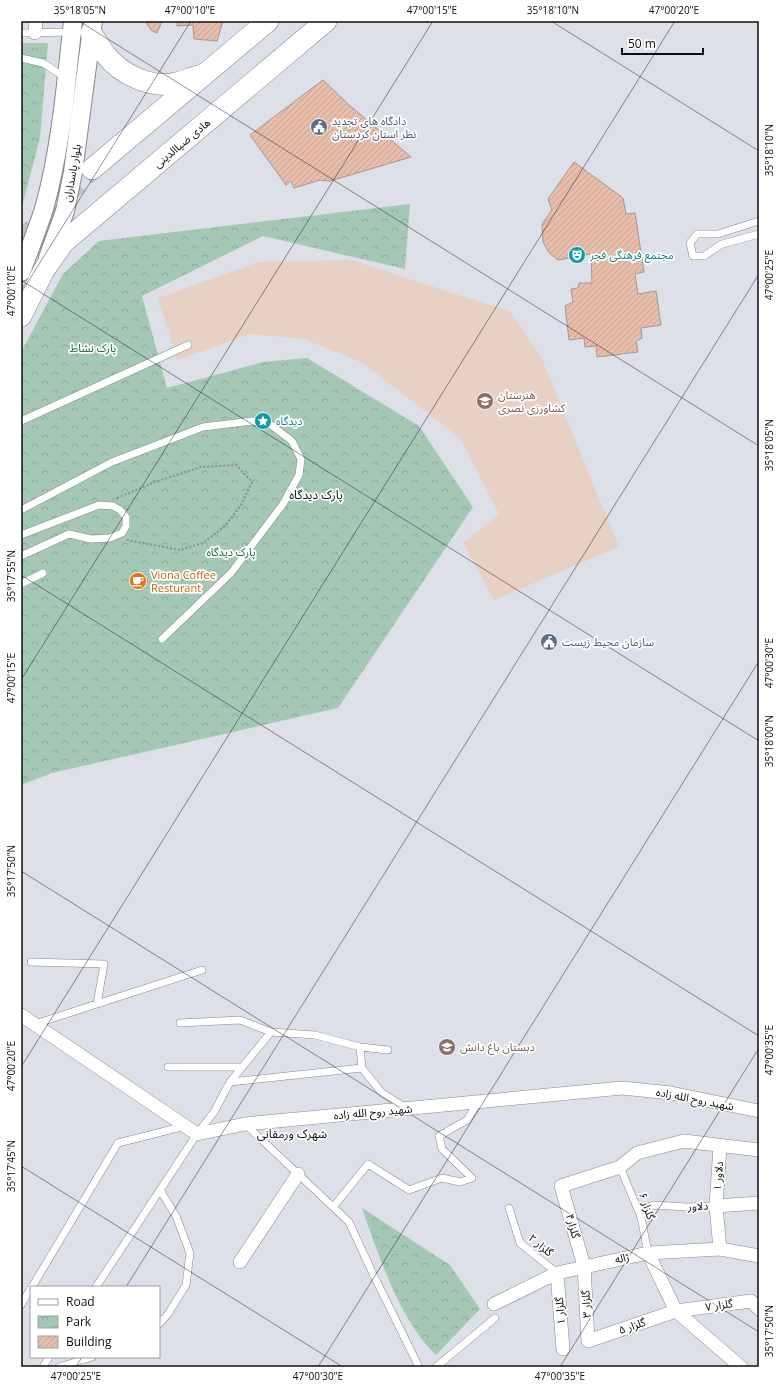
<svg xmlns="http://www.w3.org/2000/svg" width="780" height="1388" font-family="'Open Sans','Noto Sans Arabic',sans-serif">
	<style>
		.education { fill: #e7d1c5 }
		.park { fill: url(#park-crowns) }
		.building { fill: url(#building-hatch); stroke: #a09793 }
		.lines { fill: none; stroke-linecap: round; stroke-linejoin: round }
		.primary-tunnel { stroke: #bec0c9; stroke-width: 21; stroke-dasharray: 21 10; stroke-linecap: butt }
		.service-casing { stroke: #868890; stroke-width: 8 }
		.minor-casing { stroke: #868890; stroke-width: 14 }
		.secondary-casing { stroke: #868890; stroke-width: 20 }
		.primary-casing { stroke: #868890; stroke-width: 22 }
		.path { stroke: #898b92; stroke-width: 2; stroke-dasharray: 2 2; stroke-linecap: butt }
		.service { stroke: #fff; stroke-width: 7 }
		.minor { stroke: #fff; stroke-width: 13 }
		.secondary { stroke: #fff; stroke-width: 18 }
		.primary { stroke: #fff; stroke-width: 21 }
		.ticks { fill: none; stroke: #0e0e11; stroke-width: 1; stroke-opacity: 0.45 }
		.labels { text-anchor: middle; stroke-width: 3.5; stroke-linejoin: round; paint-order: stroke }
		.service-label { font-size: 11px; fill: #4e5e75; stroke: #fff; text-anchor: start }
		.street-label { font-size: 11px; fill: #0e0e11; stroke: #fff }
		.culture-label { font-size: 11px; fill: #0d838f; stroke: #fff; text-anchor: start }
		.park-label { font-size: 11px; fill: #1f6447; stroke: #fff }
		.education-label { font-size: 11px; fill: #785e54; stroke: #fff; text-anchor: start }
		.food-label { font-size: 11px; fill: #c56008; stroke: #fff; text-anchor: start }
		.neighbourhood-label { font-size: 12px; fill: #0e0e11; stroke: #fff }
		.neatline { fill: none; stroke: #0e0e11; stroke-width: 1.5 }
		.ticks-label { font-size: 10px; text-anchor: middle; fill: #0e0e11 }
	</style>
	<defs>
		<pattern id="park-crowns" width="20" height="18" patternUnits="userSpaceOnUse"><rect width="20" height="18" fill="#a5c8b5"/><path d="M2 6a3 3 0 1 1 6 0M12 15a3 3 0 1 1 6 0" fill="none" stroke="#8dab9b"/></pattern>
		<pattern id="building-hatch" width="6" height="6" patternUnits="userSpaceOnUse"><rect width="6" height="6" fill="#e8beab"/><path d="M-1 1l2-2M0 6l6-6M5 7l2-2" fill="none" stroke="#c6a292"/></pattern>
	</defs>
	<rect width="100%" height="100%" fill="#dddfe9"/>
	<!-- education -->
	<path class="education" d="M351,260L511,312L542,359L619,547L494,600L463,543L499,514L461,439L363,363L304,339L250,334L177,360L158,298L259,262Z"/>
	<!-- park -->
	<path class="park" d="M21,43H48L40,138L21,210Z
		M410,204L405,269L263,236L142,296L167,388L263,362L307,358L419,426L473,507L338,708L52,773L21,785V352L63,274L99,241Z
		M362,1208L450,1265L480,1309L436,1355C400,1321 378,1254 362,1208Z"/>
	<!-- building -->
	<path class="building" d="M145,21H144H162L157,33L151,30Z
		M177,21H223L217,41L194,39L193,25L177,26Z
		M323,80L349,105L411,157L330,181L320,180L294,188L291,181L286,185L250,135Z
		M574,162L623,198L626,214L635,213L644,272L635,274L638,294L656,291L661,325L641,328L642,338L636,341L638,352L597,357L596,346L585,347L584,338L569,340L565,306L573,302L571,289L578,288L579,283H592L591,254L558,260L549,253L543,242L542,224L552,210L548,199Z"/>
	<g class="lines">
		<!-- primary-tunnel -->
		<path class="primary-tunnel" d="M21,244L43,217L92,169"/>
		<!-- service casing -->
		<g class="service-casing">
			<path id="service" d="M21,33L71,32
				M21,58L43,63L66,78
				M759,221L718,234H697L690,243L693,256H704L722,244L759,234
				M21,421L188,345
				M21,510L112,462L203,427L252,421L271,425L292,441L301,459L299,475L283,504L231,573L162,639
				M21,535L99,505L113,506L120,510L126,517V526L122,533L110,538L91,539L69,534L21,556
				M21,584L43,573
				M31,962L104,964L97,1004
				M180,1023L240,1020L271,1032L315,1035L360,1047L388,1050
				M35,1024L202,970
				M360,1047L362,1068L382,1093L405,1107
				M168,1067H242
				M230,1082L362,1068
				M245,1124L349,1222L373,1274L419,1367
				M620,1167L641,1217L648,1253
				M334,1206L368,1164L409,1190L442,1178L460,1182L472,1178L442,1149L439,1136L467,1120L478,1102
				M509,1208L520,1243L557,1273
				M639,1211L653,1205L686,1207L716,1206
				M32,1287L118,1143L185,1126
				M96,1287L197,1134L214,1112L230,1082L271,1032
				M21,1305L31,1288
				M159,1324L168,1314L186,1285L190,1253L176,1216L160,1190
				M43,1367L49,1357
				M59,1367L92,1357
				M436,1367L495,1318"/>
		</g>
		<!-- minor casing -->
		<g class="minor-casing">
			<path id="minor" d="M35,33L36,21
				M21,1015L197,1134L245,1124L622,1088L671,1093L759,1111
				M720,1146L716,1206L720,1249
				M759,1150L684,1141L637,1153L620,1167L561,1186L584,1266L588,1341L676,1311L751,1301L759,1309
				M716,1206L759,1203
				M648,1253L676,1311L741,1367
				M240,1262L298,1174
				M557,1273L563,1349
				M494,1304L557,1273L648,1253L720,1249L759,1256"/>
		</g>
		<!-- secondary casing -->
		<g class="secondary-casing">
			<path id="secondary" d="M48,258L65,211L73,172L93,21
				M21,272C29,251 37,230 44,209C61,148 66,84 73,21"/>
		</g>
		<!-- primary casing -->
		<g class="primary-casing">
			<path id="primary" d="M91,33C96,40 100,48 105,54C121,75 152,89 177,83C184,81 191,78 198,76
				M92,169L268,21
				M21,316L44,270L64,242L326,21"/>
		</g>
		<!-- path -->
		<path class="path" d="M117,498L155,482L201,467L236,465L252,482L241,505L225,526L203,543L180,550L127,540"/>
		<!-- service -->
		<use href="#service" class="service"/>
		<!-- minor -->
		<use href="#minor" class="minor"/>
		<!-- secondary -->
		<use href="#secondary" class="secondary"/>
		<!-- primary -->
		<use href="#primary" class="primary"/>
	</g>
	<!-- ticks -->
	<path class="ticks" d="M79,21L759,446M551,21L759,151M21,280L759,741M21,293L191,21M21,575L759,1036M21,680L433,21M21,871L759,1332M21,1067L675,21M21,1166L343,1367M126,1287L759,274M76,1367L82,1357M318,1367L759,661M560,1367L759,1048"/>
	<!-- icons -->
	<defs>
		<g id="civic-disc" transform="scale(0.9)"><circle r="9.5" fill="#5c6f8a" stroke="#fff"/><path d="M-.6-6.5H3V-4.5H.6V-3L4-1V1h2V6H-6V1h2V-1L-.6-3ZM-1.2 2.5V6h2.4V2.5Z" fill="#fff"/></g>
		<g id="theatre-disc" transform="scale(0.9)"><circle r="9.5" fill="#0f9aa8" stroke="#fff"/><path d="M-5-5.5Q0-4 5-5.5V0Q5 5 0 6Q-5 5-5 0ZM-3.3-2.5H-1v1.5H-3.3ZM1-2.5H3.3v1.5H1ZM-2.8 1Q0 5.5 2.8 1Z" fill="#fff"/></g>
		<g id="school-disc" transform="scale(0.9)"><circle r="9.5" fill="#8d6e63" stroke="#fff"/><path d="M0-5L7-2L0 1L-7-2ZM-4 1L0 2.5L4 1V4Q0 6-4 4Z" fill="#fff"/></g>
		<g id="sight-disc" transform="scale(0.9)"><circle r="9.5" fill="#0f9aa8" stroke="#fff"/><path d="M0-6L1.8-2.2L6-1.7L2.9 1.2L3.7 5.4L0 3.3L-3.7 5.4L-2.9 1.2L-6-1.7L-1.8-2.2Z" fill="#fff"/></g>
		<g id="cafe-disc" transform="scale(0.9)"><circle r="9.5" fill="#e8710a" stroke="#fff"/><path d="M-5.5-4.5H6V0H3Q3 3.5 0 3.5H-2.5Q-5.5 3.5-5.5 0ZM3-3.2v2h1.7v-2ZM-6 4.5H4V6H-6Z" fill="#fff"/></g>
	</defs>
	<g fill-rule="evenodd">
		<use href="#civic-disc" x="319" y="127"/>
		<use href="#theatre-disc" x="577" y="255"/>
		<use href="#school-disc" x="485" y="401"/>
		<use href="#sight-disc" x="263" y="421"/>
		<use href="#cafe-disc" x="138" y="581"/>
		<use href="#civic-disc" x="549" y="642"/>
		<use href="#school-disc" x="447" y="1047"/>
	</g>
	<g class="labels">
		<!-- service labels -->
		<g class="service-label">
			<text x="332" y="125">دادگاه های تجدید<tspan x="332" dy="13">نظر استان کردستان</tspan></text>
			<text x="562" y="646">سازمان محیط زیست</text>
		</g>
		<!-- street labels -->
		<g class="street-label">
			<text transform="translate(182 143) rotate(-40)" y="4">هادی ضیاالدینی</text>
			<text transform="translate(72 173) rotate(-80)" y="4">بلوار پاسداران</text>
			<text transform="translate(695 1099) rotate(11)" y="4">شهید روح الله زاده</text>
			<text transform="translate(373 1112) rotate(-5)" y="4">شهید روح الله زاده</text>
			<text transform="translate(718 1176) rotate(-86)" y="4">دلاور ۱</text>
			<text transform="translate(647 1206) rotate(71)" y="4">گلزار ۶</text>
			<text transform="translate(698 1206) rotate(-2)" y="4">دلاور</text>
			<text transform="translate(573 1226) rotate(74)" y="4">گلزار۴</text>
			<text transform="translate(541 1245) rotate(40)" y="4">گلزار ۲</text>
			<text transform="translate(622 1258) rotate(-12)" y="4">ژاله</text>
			<text transform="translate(586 1304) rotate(-93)" y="4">گلزار ۳</text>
			<text transform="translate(719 1305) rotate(-8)" y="4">گلزار ۷</text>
			<text transform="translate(560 1311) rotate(-94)" y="4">گلزار ۱</text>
			<text transform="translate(632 1326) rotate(-19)" y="4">گلزار ۵</text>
		</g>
		<!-- culture labels -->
		<g class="culture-label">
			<text x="590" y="259">مجتمع فرهنگی فجر</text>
			<text x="276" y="425">دیدگاه</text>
		</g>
		<!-- park labels -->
		<g class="park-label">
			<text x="93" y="352">پارک نشاط</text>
			<text x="231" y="556">پارک دیدگاه</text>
		</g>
		<!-- education labels -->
		<g class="education-label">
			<text x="498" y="399">هنرستان<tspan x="498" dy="13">کشاورزی نصری</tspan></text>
			<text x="460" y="1051">دبستان باغ دانش</text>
		</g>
		<!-- food labels -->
		<g class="food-label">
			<text x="151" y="579">Viona Coffee<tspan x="151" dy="13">Resturant</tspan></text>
		</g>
		<!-- neighbourhood labels -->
		<g class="neighbourhood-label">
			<text x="316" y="499">پارک دیدگاه</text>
			<text x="292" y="1138">شهرک ورمقانی</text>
		</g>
	</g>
	<!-- border -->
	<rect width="780" height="1388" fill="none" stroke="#ffffff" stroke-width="44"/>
	<!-- legend -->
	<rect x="30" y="1286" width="130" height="72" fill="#ffffff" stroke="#9f9fa0"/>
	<rect x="38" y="1299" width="20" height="6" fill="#ffffff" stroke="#9f9fa0"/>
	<text x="66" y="1306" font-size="12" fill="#0e0e11">Road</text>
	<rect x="38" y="1316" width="20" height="12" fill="url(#park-crowns)" stroke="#9f9fa0"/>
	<text x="66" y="1326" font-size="12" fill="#0e0e11">Park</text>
	<rect x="38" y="1336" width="20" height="12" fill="url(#building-hatch)" stroke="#9f9fa0"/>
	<text x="66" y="1346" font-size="12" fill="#0e0e11">Building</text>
	<!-- scale -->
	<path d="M622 48v6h81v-6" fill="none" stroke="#0e0e11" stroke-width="2"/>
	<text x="628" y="48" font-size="12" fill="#0e0e11" stroke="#ffffff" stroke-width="3" paint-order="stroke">50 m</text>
	<rect x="22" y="22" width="736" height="1344" class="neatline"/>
	<g class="ticks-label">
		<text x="80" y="14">35°18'05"N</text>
		<text x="190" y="14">47°00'10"E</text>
		<text x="432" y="14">47°00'15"E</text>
		<text x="553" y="14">35°18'10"N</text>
		<text x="674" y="14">47°00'20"E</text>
		<text transform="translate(769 150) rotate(-90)" y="4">35°18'10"N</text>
		<text transform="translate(769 275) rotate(-90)" y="4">47°00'25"E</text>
		<text transform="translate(11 291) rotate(-90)" y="4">47°00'10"E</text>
		<text transform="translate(769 445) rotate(-90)" y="4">35°18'05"N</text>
		<text transform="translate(11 576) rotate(-90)" y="4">35°17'55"N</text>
		<text transform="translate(769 663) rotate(-90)" y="4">47°00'30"E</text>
		<text transform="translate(11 678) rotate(-90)" y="4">47°00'15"E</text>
		<text transform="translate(769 741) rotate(-90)" y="4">35°18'00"N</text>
		<text transform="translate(11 871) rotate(-90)" y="4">35°17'50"N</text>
		<text transform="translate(769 1050) rotate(-90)" y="4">47°00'35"E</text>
		<text transform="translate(11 1066) rotate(-90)" y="4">47°00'20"E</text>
		<text transform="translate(11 1166) rotate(-90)" y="4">35°17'45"N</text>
		<text transform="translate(769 1331) rotate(-90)" y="4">35°17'50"N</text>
		<text x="76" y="1380">47°00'25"E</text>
		<text x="318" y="1380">47°00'30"E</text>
		<text x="560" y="1380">47°00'35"E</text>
	</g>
</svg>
